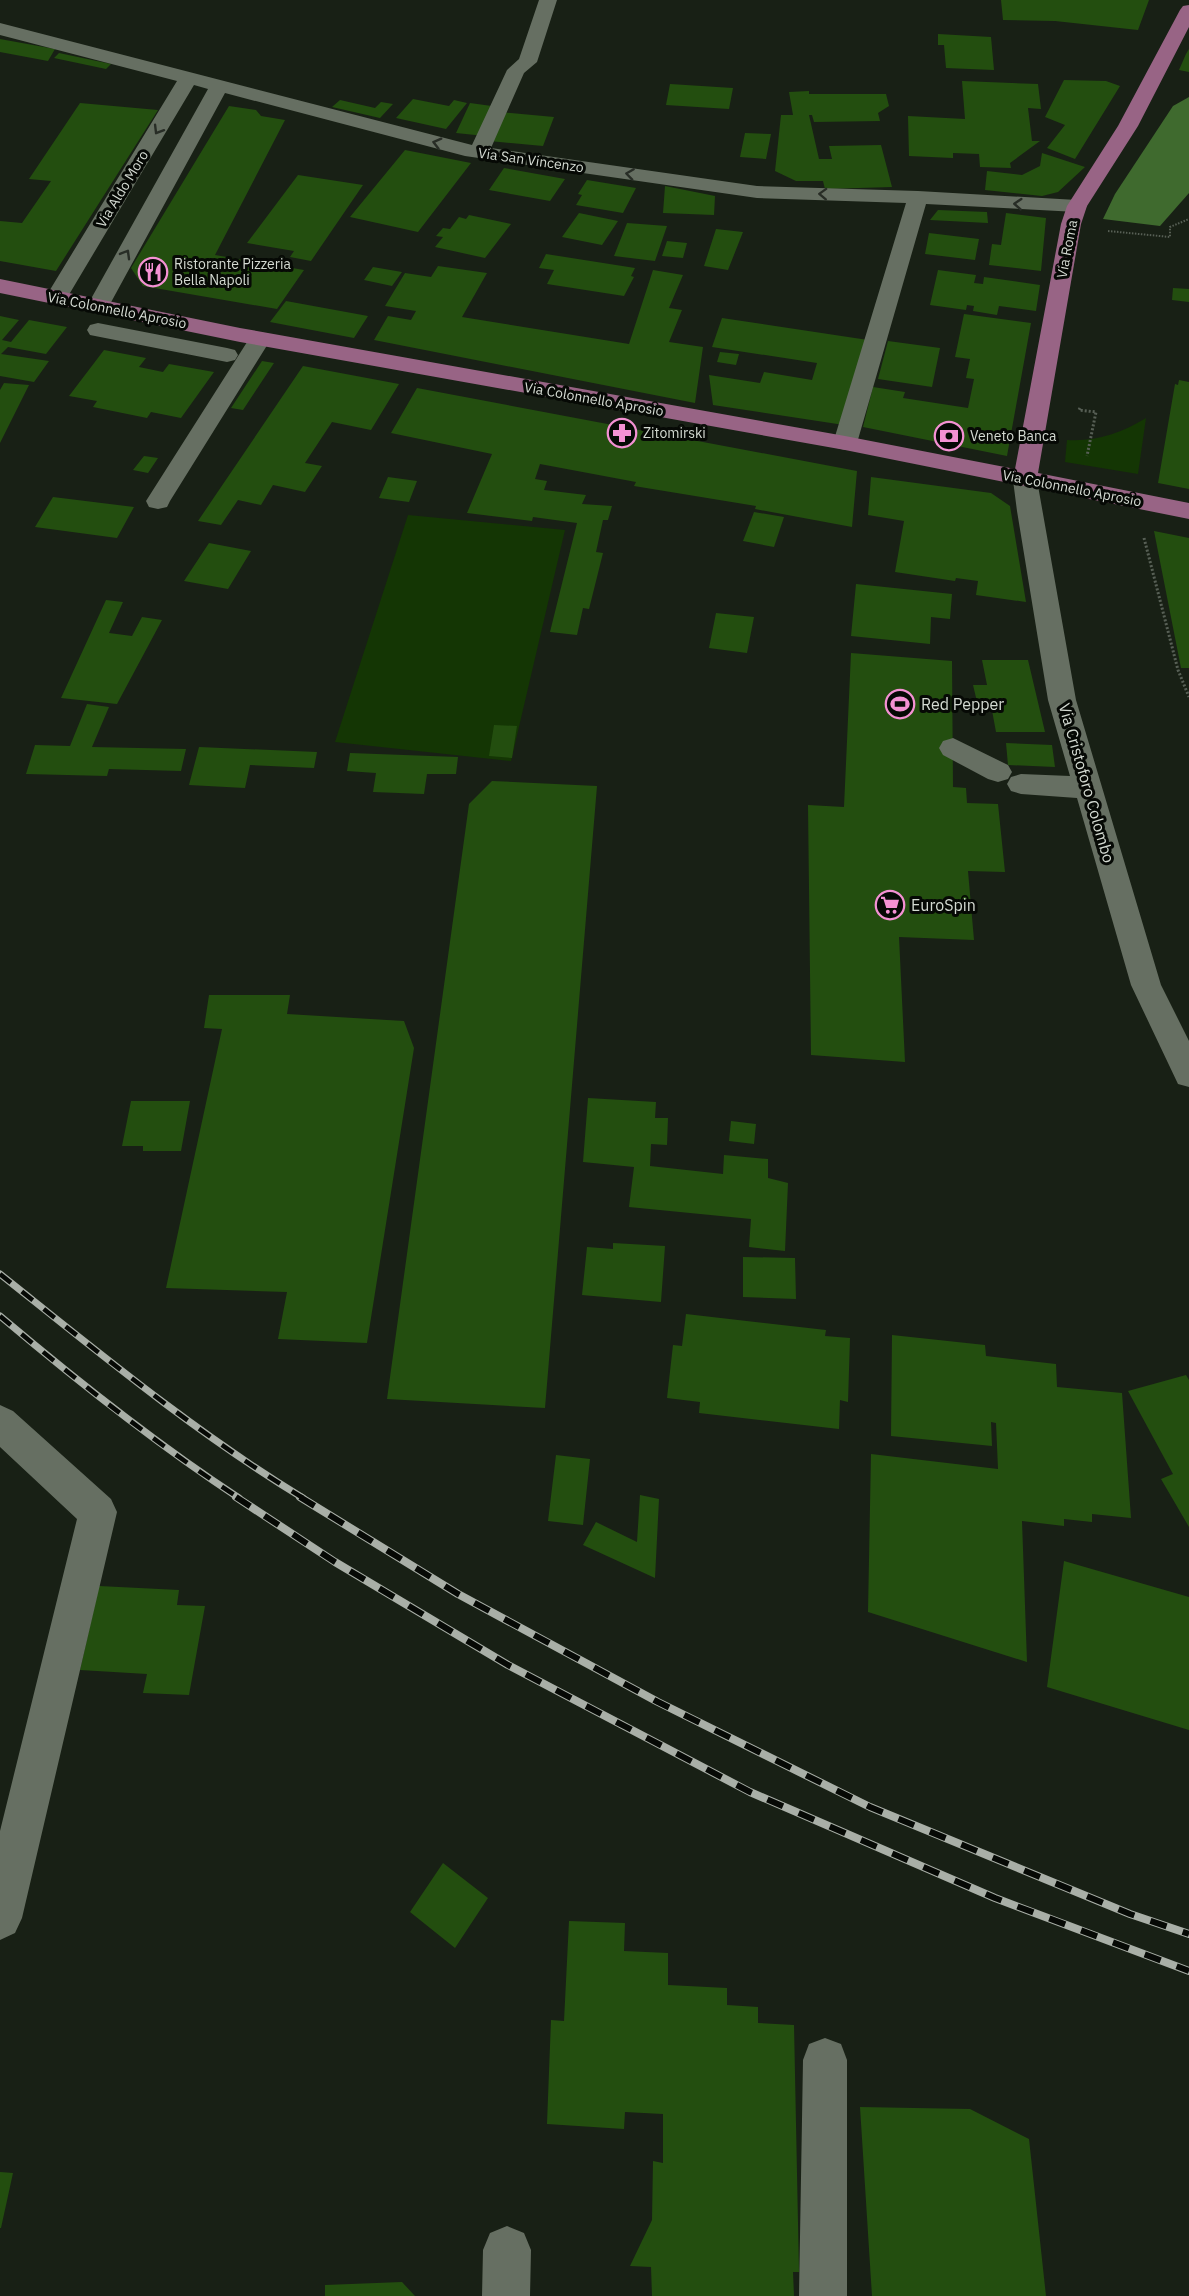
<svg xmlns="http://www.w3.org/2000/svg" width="1189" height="2296" font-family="'IBM Plex Sans',sans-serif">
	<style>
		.green { fill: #143604 }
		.water { fill: #3f6a2e }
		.building { fill: #234e0f }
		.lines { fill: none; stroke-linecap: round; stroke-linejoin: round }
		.path-far1 { stroke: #575f55; stroke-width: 2; stroke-dasharray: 1.5 1.5; stroke-linecap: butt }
		.path { stroke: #575f55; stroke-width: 3; stroke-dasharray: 2 2; stroke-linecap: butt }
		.minor { fill: #666f62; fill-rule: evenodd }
		.major { fill: #986485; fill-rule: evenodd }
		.rail-far1-casing { stroke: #a9afa7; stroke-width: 7 }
		.rail-casing { stroke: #a9afa7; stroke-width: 8 }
		.rail-far1 { stroke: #060905; stroke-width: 4.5; stroke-dasharray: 14; stroke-linecap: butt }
		.rail { stroke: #060905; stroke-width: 6; stroke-dasharray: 17; stroke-linecap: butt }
		.oneway { stroke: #282d26 }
		.labels { text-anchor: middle; stroke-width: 6; stroke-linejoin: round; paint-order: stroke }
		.far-street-label { font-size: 14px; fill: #d4dad2; stroke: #060905 }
		.far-poi-label { font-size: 14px; fill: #d4dad2; stroke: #060905; text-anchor: start }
		.poi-label { font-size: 16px; fill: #d4dad2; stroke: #060905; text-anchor: start }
		.street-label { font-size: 16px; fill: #d4dad2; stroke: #060905 }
	</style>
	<rect width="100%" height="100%" fill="#182015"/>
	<!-- green -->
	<path class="green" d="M1146,418L1138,474L1065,462L1067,440C1095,442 1122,433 1146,418Z
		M408,515L565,530L511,761L335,742Z"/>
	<!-- water -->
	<path class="water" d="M1189,97V193L1160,226L1103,219L1115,194L1173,106Z"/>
	<!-- building -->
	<path class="building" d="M1001,0H1149L1138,30L1055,21L1003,20Z
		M938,34L991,37L994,70L946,68L944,45H938Z
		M0,39L55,49L48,61L0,52Z
		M1189,49V72L1179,70L1186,54Z
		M59,53L111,64L106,69L54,58Z
		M1064,80L1106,81L1120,86L1075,159L1047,148L1065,125L1045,117Z
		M962,81L1038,84L1041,109L1028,108L1032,141H1040L1010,163L1011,168L980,167L979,154L953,153V158L909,156L908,116L965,119Z
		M670,84L733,88L729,109L666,105Z
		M809,91V94H886L889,106L878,113L880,121L814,122L812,115H809L819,159H832L829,146L881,145L892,187L825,189L823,181H796L775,171L781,115H793L789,92Z
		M413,99L449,106L454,100L467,103L446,129L396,118Z
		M340,100L375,108L381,102L393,104L380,118L332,107Z
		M80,103L158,110L56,271L0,261V221L22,223L51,181L29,179Z
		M470,103L499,107L485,136L456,133Z
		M229,106L256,110L261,116L285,120L215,255L304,270L277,309L143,286L131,268Z
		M500,112L554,117L543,146L489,141Z
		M745,133L771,134L766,159L740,157Z
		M405,150L471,163L418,232L350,217Z
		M1042,153L1085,167L1058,192L1042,196L985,190L987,171L1022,175L1040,166Z
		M504,168L565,179L550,201L489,190Z
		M298,175L363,185L311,261L290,257L294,251L247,243Z
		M587,180L636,188L623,213L576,205L582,195L578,194Z
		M665,186L715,196L714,215L663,213Z
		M938,210L987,212L988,223L930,220Z
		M579,213L618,221L602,245L562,237Z
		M1006,213L1046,218L1041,271L989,265L992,244L1001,245Z
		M469,215L511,224L485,258L435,247L443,237L436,236L443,228L450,229L459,217L466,219Z
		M627,223L667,226L655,261L614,256Z
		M716,229L743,232L728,270L704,266Z
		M929,233L979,239L975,260L925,254Z
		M667,241L687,243L683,258L662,256Z
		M546,254L635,268L631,276L634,277L624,296L547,284L554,270L539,268Z
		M438,266L487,273L462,317L629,344L653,270L683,275L669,308L682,310L669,342L703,347L695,403L374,340L388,316L411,320L416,311L385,306L405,273L431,277Z
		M373,267L402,272L392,286L364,280Z
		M938,270L976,275L974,283L983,284L984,277L1040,285L1036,311L999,306L997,315L973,311L974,306L967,305L966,310L930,305Z
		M1173,288L1189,289V302L1172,300Z
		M286,301L368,316L354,338L270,322Z
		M964,314L1031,323L1007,456L863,427L873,387L905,392L903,398L968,408L974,379L966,378L970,359L955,357Z
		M0,316L19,320L2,340L11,342L29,320L67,327L46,354L8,347L1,354L49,361L34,382L0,376Z
		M722,318L868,340L844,425L713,405L709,375L760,383L764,372L812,380L817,363L712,347Z
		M888,341L940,348L932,387L878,379Z
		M104,350L146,358L139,367L163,372L169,364L214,372L181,418L151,412L147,418L93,407L97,401L69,396Z
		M720,352L739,354L736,365L717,362Z
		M262,361L274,363L243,410L231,408Z
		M303,366L399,384L371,430L332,422L305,463L322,466L305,492L273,485L261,505L238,500L221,525L198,521Z
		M1179,380L1189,382V489L1158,483L1175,384L1178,385Z
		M4,383L29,385L0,443V390Z
		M417,388L857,471L852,527L755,509L756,506L634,486L636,482L540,464L535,479L547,481L544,490L586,495L582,504L612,506L608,520H603L596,552L603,553L589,609L583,608L577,635L550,632L577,523L533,517L532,521L467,513L492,454L391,433Z
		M144,456L158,458L148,473L133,470Z
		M388,477L417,481L409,502L379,498Z
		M871,477L991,493L1010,506L1026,602L976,595L978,581L956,578L955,581L895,572L904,521L868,515Z
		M53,497L134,507L117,538L35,527Z
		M754,512L784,517L774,547L743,541Z
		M1154,531L1189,538V668H1181Z
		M209,543L251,551L228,589L184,581Z
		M856,584L952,594L950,619L931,617L930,644L851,636Z
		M106,600L123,602L109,633L132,636L142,617L162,620L117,704L61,698Z
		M716,613L754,617L747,653L709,648Z
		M851,653L952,661L953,787L966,788L967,803L998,804L1005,872L968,871L974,940L899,937L905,1062L811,1055L808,805L844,807Z
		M982,660H1028L1045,732H996L991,705L978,706L973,685H987Z
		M87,704L109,707L92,747L186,749L181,771L109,769L107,776L26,774L35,745L70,746Z
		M494,725L517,726L512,758L489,756Z
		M1006,743L1052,745L1055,767L1008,765Z
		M199,747L317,752L314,768L250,765L245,788L189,785Z
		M350,753L458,757L456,774H427L424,794L373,792L376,773L347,771Z
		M492,781L597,786L545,1408L387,1399L469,804Z
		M209,995H290L287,1014L404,1021L414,1048L367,1343L278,1339L287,1292L166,1288L222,1029L204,1028Z
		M588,1098L656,1102L655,1118H668L667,1145L651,1144L650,1166L723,1174L724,1155L768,1159V1178L788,1183L785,1251L749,1247L751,1219L629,1207L634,1167L583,1162Z
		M131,1101H190L181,1151H143V1146H122Z
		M731,1121L756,1124L754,1144L729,1141Z
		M613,1243L665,1246L661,1302L582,1295L587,1247L613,1249Z
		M743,1257L795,1258L796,1299L743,1297Z
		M686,1314L826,1330L825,1336L850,1338L848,1402L840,1400L839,1429L699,1413L700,1402L667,1398L673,1345L682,1346Z
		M892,1335L985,1345L986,1356L1056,1364L1057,1387L1122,1393L1131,1518L1092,1514V1522L1064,1519V1526L1022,1521L1027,1662L868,1612L871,1454L998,1469L996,1423L991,1422L992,1446L891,1436Z
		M1186,1375L1189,1380V1527L1161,1479L1173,1474L1128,1391Z
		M556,1455L590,1459L583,1525L548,1521Z
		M640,1495L659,1499L655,1578L583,1545L596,1522L637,1542Z
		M1064,1561L1189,1597V1730L1047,1687Z
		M99,1586L179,1590L177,1605L205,1606L189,1695L143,1693L147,1674L80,1670Z
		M443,1863L488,1898L455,1948L410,1912Z
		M569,1921L625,1923L624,1951L668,1953V1985L727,1988V2005L758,2007V2023L794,2025L799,2272H793L794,2296H652L651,2267L630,2266L652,2220L653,2161L663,2163V2114L625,2112L624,2129L547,2124L551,2020L564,2021Z
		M860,2107L970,2109L1029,2139L1046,2296H872Z
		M0,2172L13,2173L1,2228H0Z
		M402,2282L415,2296H325V2285Z"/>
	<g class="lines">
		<!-- path-far1 -->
		<path class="path-far1" d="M1108,231L1170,237V227L1189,219"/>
		<!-- path -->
		<path class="path" d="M1080,408L1079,410L1096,412L1087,456
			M1144,538L1178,670L1189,697"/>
		<!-- minor -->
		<path class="minor" d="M539,0H557L537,62L524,73L491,148L757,186L918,191L1077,200L1084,202L1087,206L1084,210L1077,212L926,204L857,443L853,448L845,450L837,448L833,443L906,203L757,198L465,156L225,93L109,306L106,311L98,313L90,311L87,306L208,89L194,85L64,303L56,305L48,303L45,298L177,81L0,35V23L472,145L507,70L519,59Z
			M98,323L227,348L235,350L238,355L235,360L227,362L90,335L87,330L90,325Z
			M260,332L268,334L271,339L170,501L167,507L158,509L149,507L146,501L249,339L252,334Z
			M1025,472L1034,475L1037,480L1076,700L1161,985L1189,1041V1087L1178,1084L1131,985L1077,798L1021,794L1011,791L1007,784L1011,777L1021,774L1070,776L1048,700L1017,511L1013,480L1016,475Z
			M953,738L1008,765L1012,772L1008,779L998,782L988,779L943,755L939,748L943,741Z
			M0,1405L13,1411L111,1499L117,1512L22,1918L15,1933L0,1940V1831L77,1519L0,1447Z
			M825,2038L841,2044L847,2060V2296H799L803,2060L809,2044Z
			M507,2226L524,2233L531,2250L530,2296H482L483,2250L490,2233Z"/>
		<!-- major -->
		<path class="major" d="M1189,5V27L1138,126L1087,206L1081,224L1038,473L1189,503V519L845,450L240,342L0,293V279L240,328L845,436L1015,469L1061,224L1067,206L1118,126L1180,10L1183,6Z"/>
		<!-- rail-far1 casing -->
		<g class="rail-far1-casing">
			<path id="rail-far1" d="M0,1274C98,1352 196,1433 303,1498
				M0,1316C77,1381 155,1443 239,1498"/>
		</g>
		<!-- rail casing -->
		<g class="rail-casing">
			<path id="rail" d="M236,1497L335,1562L508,1665L750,1792L995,1898L1189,1971
				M300,1497L458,1594L658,1702L870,1807L1130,1914L1189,1934"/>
		</g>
		<!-- rail-far1 -->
		<use href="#rail-far1" class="rail-far1"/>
		<!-- rail -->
		<use href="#rail" class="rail"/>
	</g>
	<!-- one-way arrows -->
	<defs><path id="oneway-chevron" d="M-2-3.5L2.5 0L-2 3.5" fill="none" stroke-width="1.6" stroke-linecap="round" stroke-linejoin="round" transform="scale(1.5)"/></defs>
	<g class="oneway">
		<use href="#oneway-chevron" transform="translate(158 130) rotate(121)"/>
		<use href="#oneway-chevron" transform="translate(437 143) rotate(-165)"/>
		<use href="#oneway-chevron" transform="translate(630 174) rotate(-172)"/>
		<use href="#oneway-chevron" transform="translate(823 194) rotate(-178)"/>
		<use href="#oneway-chevron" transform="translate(1018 204) rotate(-176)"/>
		<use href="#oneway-chevron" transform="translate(126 254) rotate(-60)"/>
	</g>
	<!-- icons -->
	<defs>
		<g id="restaurant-ring" transform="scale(1.5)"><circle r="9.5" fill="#060905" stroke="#f491d3" stroke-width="1.5"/><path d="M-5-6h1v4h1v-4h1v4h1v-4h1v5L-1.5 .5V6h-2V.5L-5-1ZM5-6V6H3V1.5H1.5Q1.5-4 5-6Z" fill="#f491d3"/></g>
		<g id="pharmacy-ring" transform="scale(1.5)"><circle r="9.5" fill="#060905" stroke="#f491d3" stroke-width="1.5"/><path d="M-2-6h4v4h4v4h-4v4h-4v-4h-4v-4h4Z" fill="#f491d3"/></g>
		<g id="bank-ring" transform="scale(1.5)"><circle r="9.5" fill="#060905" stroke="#f491d3" stroke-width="1.5"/><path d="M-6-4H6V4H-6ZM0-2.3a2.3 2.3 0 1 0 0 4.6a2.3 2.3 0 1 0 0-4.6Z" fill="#f491d3"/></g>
		<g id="stadium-ring" transform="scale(1.5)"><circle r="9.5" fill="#060905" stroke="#f491d3" stroke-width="1.5"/><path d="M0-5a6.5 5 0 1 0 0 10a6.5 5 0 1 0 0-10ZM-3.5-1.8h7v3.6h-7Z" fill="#f491d3"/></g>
		<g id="supermarket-ring" transform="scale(1.5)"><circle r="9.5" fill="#060905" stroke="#f491d3" stroke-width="1.5"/><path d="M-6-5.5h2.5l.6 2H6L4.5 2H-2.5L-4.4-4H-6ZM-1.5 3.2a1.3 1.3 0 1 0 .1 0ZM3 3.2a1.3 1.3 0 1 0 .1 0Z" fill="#f491d3"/></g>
	</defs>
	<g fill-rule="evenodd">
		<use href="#restaurant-ring" x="153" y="272"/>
		<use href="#pharmacy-ring" x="622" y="433"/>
		<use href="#bank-ring" x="949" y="436"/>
		<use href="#stadium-ring" x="900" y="704"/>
		<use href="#supermarket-ring" x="890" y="905"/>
	</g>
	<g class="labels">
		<!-- far-street labels -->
		<g class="far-street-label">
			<text transform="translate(531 160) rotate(8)" y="5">Via San Vincenzo</text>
			<text transform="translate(122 189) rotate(-59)" y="5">Via Aldo Moro</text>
			<text transform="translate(1067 249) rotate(-79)" y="5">Via Roma</text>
			<text transform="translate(117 310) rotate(11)" y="5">Via Colonnello Aprosio</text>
			<text transform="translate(594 399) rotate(10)" y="5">Via Colonnello Aprosio</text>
			<text transform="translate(1072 488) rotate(11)" y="5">Via Colonnello Aprosio</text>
		</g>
		<!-- far-poi labels -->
		<g class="far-poi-label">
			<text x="174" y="269">Ristorante Pizzeria<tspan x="174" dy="16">Bella Napoli</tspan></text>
			<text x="643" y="438">Zitomirski</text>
			<text x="970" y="441">Veneto Banca</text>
		</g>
		<!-- poi labels -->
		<g class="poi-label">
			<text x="921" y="710">Red Pepper</text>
			<text x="911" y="911">EuroSpin</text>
		</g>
		<!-- street labels -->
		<g class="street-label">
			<text transform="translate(1087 783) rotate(74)" y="6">Via Cristoforo Colombo</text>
		</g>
	</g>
</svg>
